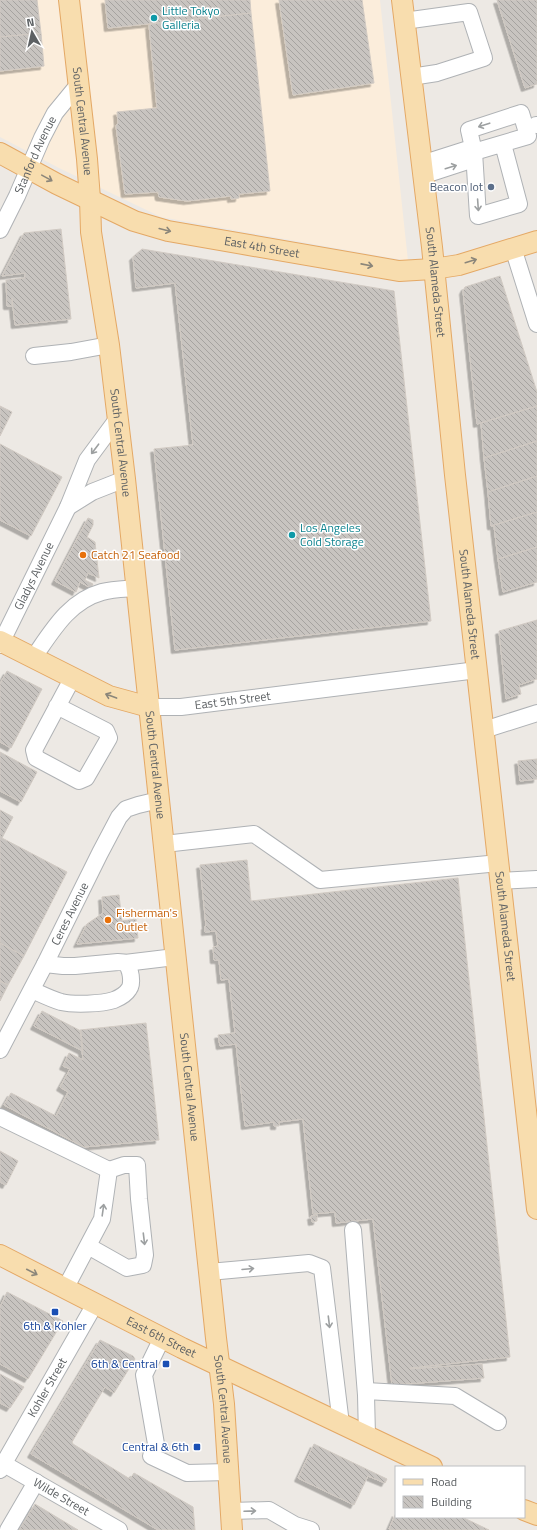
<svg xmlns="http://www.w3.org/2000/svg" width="537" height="1530" font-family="'Titillium Web',sans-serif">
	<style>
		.commercial { fill: #fbeddb }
		.building { fill: url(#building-back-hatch); stroke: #d1cac3; filter: url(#shadow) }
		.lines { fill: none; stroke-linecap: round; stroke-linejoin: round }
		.minor-casing { stroke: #afb2b5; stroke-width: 18 }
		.major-casing { stroke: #e4a865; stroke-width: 22 }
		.minor { stroke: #fff; stroke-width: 16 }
		.major { stroke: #f8ddae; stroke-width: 20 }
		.oneway { stroke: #9da0a1 }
		.oneway2 { stroke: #8b867a }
		.culture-dot { fill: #0f9aa8; stroke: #fff; stroke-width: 1.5 }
		.service-dot { fill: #5c6f8a; stroke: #fff; stroke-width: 1.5 }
		.food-dot { fill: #e8710a; stroke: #fff; stroke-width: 1.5 }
		.transit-dot { fill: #1a4fb4; stroke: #fff; stroke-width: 1.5 }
		.labels { text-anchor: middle; stroke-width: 3; stroke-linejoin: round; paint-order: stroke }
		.culture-label { font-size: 12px; fill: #0d838f; stroke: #fff; text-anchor: start }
		.street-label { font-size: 12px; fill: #5c6063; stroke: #fff }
		.service-label { font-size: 12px; fill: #4e5e75; stroke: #fff; text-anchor: end }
		.food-label { font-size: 12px; fill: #c56008; stroke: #fff; text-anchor: start }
		.transit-label { font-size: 12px; fill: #164399; stroke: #fff; text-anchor: end }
	</style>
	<defs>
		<pattern id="building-back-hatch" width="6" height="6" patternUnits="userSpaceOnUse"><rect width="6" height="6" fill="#c8c4c0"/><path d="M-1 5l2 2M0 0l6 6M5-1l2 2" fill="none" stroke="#a6a3a0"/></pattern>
		<filter id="shadow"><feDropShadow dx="-3.5" dy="3.5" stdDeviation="0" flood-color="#0004"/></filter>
	</defs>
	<rect width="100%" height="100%" fill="#ede9e4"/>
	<!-- commercial -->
	<path class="commercial" d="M0,0H380L408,261L161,217L59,168L0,137Z"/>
	<!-- building -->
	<path class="building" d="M0,0H37L41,33L0,37Z
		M105,0H250L251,13L108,28Z
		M279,0H362L374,83L293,95Z
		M497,0H537V84L525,88Z
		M251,13L270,191L239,194V198L231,199V196L187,201L159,197L158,192L125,194L116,126L118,123L117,112L157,108L149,25H151V24Z
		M41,33L44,66L0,71V37Z
		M61,229L71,319L15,325L12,298V306H7L6,280L25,278V273L2,276L24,233Z
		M142,249L394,291L431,621L175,650L154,449L193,445L175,283L136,288L133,257Z
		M500,276L537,392V406L477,424L463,291L465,287Z
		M0,406L12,412L0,436Z
		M537,406V441L484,458L481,423Z
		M537,441V476L488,492L484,458Z
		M0,444L62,477L31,536L0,520Z
		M537,476V512L491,526L488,492Z
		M537,512V547L498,559L494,526H491Z
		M88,518L93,520V525L87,537L95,542L99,578L88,573L85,580L93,584L91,588L80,582L76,592L55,581Z
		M537,547V582L503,592L498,559Z
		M537,620V679L519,685L521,694L506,699L499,631Z
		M7,671L42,689L11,748L0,742V684Z
		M0,752L37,772L21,802L0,791Z
		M537,759V779L520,781L518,761Z
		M0,810L13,817L2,838L67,872L24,956L0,943Z
		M247,860L251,901L458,878L510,1357L410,1368V1369L482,1364L484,1378L392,1385L373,1219L336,1223L335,1212L313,1214L303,1119L279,1122V1126H274V1122L245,1126L236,1044L220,1046L218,1035L235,1033L229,979L221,980L219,960H214L213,947L218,946L216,931L205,932V926H206L200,865Z
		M119,895L122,921L136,919L138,938L77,944L87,924L103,913L102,897Z
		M0,943L24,956L8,985L0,981Z
		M0,981L8,985L0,1001Z
		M42,1011L81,1031L83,1051L34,1026Z
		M146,1023L159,1140L84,1147L4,1105L11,1093L56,1116L68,1092L60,1087L70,1069L63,1066L69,1053L83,1060L80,1030Z
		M0,1151L18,1161L6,1185L0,1182Z
		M317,1215V1221L312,1222L311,1216Z
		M7,1292L63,1321L28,1379L0,1364V1307Z
		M100,1340L133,1356L135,1359L114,1393L105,1387L72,1442L73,1444L130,1479L134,1473L193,1507L195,1530H158L31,1454Z
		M0,1374L24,1387L10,1408L0,1403L1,1401L0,1400Z
		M314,1444L387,1479L385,1483L368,1476L354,1505L298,1478Z
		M35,1504L78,1530H19Z
		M396,1513V1517H462L489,1530H391L389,1529Z"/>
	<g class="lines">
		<!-- minor casing -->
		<g class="minor-casing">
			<g id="minor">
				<path d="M404,21L469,12L484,58L437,73L411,77"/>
				<path d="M536,125H537"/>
				<path d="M421,164L468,149L474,152L528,136L521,113L469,130L474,152L478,216L519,204L503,144"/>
				<path d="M422,176L471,160L474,152"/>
				<path id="s1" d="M0,230L17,196L42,138L55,113L78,85"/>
				<path d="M513,248L537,324"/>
				<path d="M34,356L71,352L109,345"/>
				<path d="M68,507L92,492L125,479"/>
				<path id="s2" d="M0,645L68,507L87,460L118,418"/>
				<path d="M34,657C52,631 69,601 102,592C113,589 125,589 137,588"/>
				<path d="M57,706L106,731L109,738L86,778L79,781L36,758L34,750L73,677"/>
				<path id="s3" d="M149,707H181L477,670"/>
				<path d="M484,730L537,713"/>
				<path d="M164,844L254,834L320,880L499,863"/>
				<path d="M501,881L537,879"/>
				<path d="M125,963L175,957"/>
				<path d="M32,990C41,994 51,999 61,1002C74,1005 101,1004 114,1000C119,998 126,994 129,989C133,984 131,967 125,963C123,962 120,962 118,962L75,966H63L45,964"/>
				<path id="s4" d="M0,1050L45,964L100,853L119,817L126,809L138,805L159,800"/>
				<path d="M0,1117L109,1170"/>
				<path d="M353,1230L366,1395L367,1436"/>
				<path d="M209,1272L309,1263L322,1268L341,1424"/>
				<path d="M65,1289L102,1219L109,1170L124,1165H137L139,1199L145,1255L143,1265L127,1268L88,1246"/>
				<path d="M162,1338L144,1375L156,1444L151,1456L187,1473L228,1472"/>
				<path d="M366,1391L455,1396L498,1422"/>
				<path id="s5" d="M4,1464L119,1530"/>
				<path id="s6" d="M0,1470L95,1304"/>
				<path d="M231,1511L269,1510L295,1525L311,1530"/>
				<path d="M8,1530L36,1482"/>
			</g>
		</g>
		<!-- major casing -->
		<g class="major-casing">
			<g id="major">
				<path id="s7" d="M69,0L87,159L90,199L91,232L109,345L125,479L216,1338L224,1404L232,1530"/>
				<path id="s8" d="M402,0L432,247L455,475L537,1209"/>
				<path id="s9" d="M0,153L57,184L134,221L168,231L399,271L433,269L459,265L537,241"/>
				<path d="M0,641L109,696L149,707"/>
				<path id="s10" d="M0,1255L182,1348L432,1467"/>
				<path d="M524,1510L537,1515"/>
			</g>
		</g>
		<!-- minor -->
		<use href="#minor" class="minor"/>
		<!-- major -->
		<use href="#major" class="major"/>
	</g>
	<!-- one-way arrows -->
	<defs><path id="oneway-shaft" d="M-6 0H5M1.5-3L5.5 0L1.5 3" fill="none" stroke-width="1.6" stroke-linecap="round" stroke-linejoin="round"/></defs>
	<g class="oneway">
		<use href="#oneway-shaft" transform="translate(484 125) rotate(162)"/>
		<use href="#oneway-shaft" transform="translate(451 167) rotate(-17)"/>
		<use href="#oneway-shaft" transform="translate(478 205) rotate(86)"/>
		<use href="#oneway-shaft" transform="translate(95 449) rotate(127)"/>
		<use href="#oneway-shaft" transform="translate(103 1210) rotate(-82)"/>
		<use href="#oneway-shaft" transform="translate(144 1239) rotate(83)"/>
		<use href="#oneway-shaft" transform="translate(248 1269) rotate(-5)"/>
		<use href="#oneway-shaft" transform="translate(329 1322) rotate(83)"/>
		<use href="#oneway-shaft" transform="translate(250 1511) rotate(-2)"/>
	</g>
	<g class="oneway2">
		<use href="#oneway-shaft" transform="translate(47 178) rotate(29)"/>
		<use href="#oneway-shaft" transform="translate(165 230) rotate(14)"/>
		<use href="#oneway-shaft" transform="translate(471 261) rotate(-17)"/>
		<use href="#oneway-shaft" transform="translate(367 265) rotate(11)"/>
		<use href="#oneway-shaft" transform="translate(111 696) rotate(-160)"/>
		<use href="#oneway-shaft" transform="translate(32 1272) rotate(27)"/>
	</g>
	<!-- markers -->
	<g class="culture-dot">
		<circle cx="154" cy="18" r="4"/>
		<circle cx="292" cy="535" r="4"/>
	</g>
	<circle class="service-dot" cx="491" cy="187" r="4"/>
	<g class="food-dot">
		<circle cx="83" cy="555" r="4"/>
		<circle cx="108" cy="920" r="4"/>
	</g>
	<g class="transit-dot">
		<rect x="51" y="1308" width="8" height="8" rx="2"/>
		<rect x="162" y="1360" width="8" height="8" rx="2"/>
		<rect x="193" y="1443" width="8" height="8" rx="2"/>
	</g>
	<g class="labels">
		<!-- culture labels -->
		<g class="culture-label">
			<text x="162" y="15">Little Tokyo<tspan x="162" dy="14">Galleria</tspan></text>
			<text x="300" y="532">Los Angeles<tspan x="300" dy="14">Cold Storage</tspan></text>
		</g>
		<!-- street labels -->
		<g class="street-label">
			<text dy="4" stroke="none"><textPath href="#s7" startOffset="122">South Central Avenue</textPath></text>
			<text dy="4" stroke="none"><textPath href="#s1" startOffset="83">Stanford Avenue</textPath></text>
			<text dy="4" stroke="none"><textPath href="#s9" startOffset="281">East 4th Street</textPath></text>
			<text dy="4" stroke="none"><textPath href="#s8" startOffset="284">South Alameda Street</textPath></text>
			<text dy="4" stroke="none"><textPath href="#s7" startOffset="446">South Central Avenue</textPath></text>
			<text dy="4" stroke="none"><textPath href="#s2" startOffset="77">Gladys Avenue</textPath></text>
			<text dy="4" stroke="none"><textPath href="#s8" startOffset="608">South Alameda Street</textPath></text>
			<text dy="4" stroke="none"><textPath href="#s3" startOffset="84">East 5th Street</textPath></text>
			<text dy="4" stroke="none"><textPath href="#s7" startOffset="770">South Central Avenue</textPath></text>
			<text dy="4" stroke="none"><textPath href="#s4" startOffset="153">Ceres Avenue</textPath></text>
			<text dy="4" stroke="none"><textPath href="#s8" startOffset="932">South Alameda Street</textPath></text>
			<text dy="4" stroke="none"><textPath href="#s7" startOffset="1094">South Central Avenue</textPath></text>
			<text dy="4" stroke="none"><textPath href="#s10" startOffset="181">East 6th Street</textPath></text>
			<text dy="4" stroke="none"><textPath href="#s6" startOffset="95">Kohler Street</textPath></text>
			<text dy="4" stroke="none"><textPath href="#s7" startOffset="1418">South Central Avenue</textPath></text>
			<text dy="4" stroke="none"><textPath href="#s5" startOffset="66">Wilde Street</textPath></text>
		</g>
		<!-- service labels -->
		<g class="service-label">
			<text x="483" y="191">Beacon lot</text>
		</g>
		<!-- food labels -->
		<g class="food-label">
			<text x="91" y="559">Catch 21 Seafood</text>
			<text x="116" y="917">Fisherman's<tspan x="116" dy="14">Outlet</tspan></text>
		</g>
		<!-- transit labels -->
		<g class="transit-label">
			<text x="55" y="1330" text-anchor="middle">6th &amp; Kohler</text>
			<text x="158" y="1368">6th &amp; Central</text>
			<text x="189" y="1451">Central &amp; 6th</text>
		</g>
	</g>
	<!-- legend -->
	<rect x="395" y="1466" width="130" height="52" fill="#ffffff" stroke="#bebfc1"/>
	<rect x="403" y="1479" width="20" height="6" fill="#f8ddae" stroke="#bebfc1"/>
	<text x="431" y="1486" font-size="12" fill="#5c6063">Road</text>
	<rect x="403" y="1496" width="20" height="12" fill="url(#building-back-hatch)" stroke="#bebfc1"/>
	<text x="431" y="1506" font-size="12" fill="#5c6063">Building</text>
	<!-- north arrow -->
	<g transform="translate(32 32) rotate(351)" stroke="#ffffff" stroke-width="3" paint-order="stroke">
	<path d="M0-3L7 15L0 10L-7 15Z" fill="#5c6063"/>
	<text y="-6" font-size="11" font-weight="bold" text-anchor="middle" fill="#5c6063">N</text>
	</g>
</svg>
